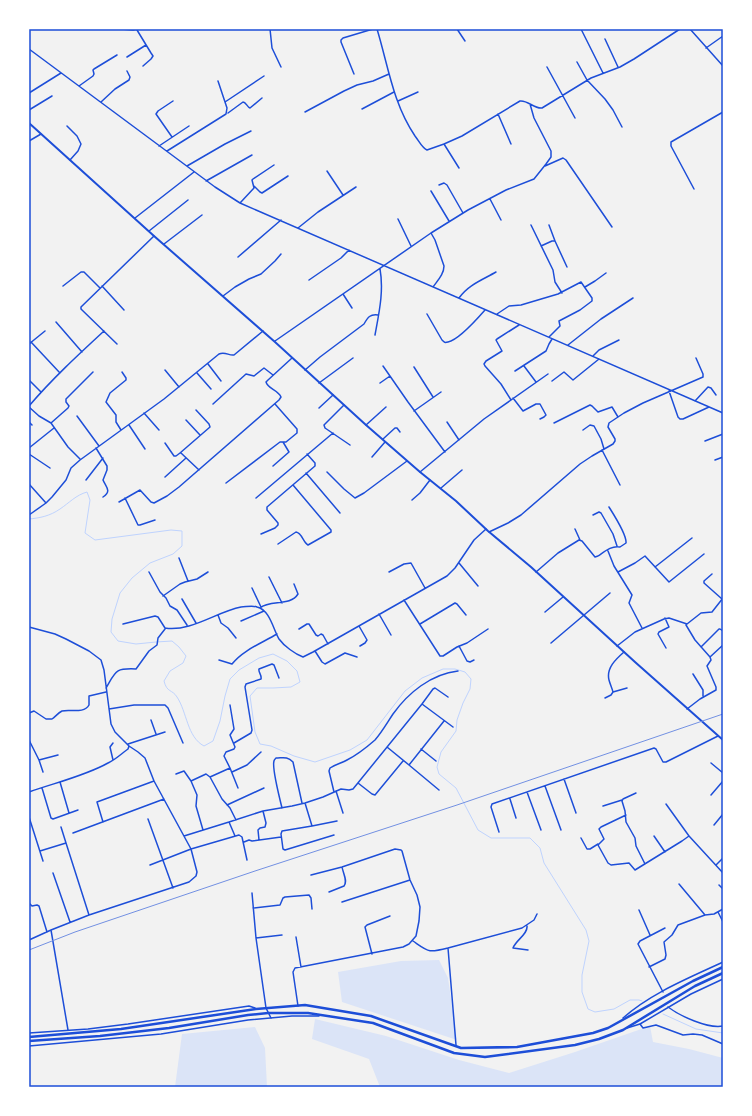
<svg xmlns="http://www.w3.org/2000/svg" width="752" height="1116" font-family="'Crimson Pro',serif">
	<style>
		.green { fill: #dbe4f7 }
		.lines { fill: none; stroke-linecap: round; stroke-linejoin: round }
		.stream { stroke: #bfd3fe; stroke-width: 1 }
		.minor { stroke: #1d4ed8; stroke-width: 1.5 }
		.tertiary { stroke: #1d4ed8; stroke-width: 1.5 }
		.secondary { stroke: #1d4ed8; stroke-width: 2 }
		.trunk { stroke: #1d4ed8; stroke-width: 2.5 }
		.rail { stroke: #7290e2; stroke-width: 1 }
		.neatline { fill: none; stroke: #1d4ed8; stroke-width: 1.5 }
	</style>
	<rect width="100%" height="100%" fill="#f2f2f2"/>
	<!-- green -->
	<path class="green" d="M439,960L448,978L457,1040L342,1002L338,972L401,961Z
		M315,1019L386,1036L459,1060L509,1073L575,1052L650,1026L653,1042L689,1049L723,1058V1087H380L369,1059L312,1039Z
		M255,1027L265,1048L267,1087H175L182,1034Z"/>
	<g class="lines">
		<!-- stream -->
		<path class="stream" d="M29,519C40,518 50,516 60,509C69,503 76,495 87,492L90,500L85,533L95,540L171,530L182,531V546L173,554L150,563L132,578L120,593L112,619L111,632L118,641L136,644L156,642L172,641L179,647L186,656L183,663L170,671L164,681C167,693 172,689 177,697C187,712 187,737 204,746L213,741L220,721L225,696L230,679L239,670L259,658L273,654L287,661L297,671L300,682L291,687L273,688H257L250,696L255,732L260,744L271,746L294,756L315,762L350,750L367,740L405,691L422,678L443,669H455L465,672L471,679L470,689L463,703L457,720L456,731L441,752L437,767L439,774L456,788L478,830L491,838H530L540,848L544,863L586,930L589,941L582,975V992L588,1009L595,1012L614,1009L630,1000H639L642,1001
			M663,1014L696,1029L723,1033"/>
		<!-- minor -->
		<path class="minor" d="M121,29L133,30L138,29
			M270,29L272,48L281,67
			M377,29C388,65 393,104 415,136C419,141 422,148 427,150L444,144L462,136L520,101C528,100 534,109 542,108L591,78L620,67L634,59L680,29
			M457,29L465,41
			M581,29L603,73
			M690,29L723,66
			M137,30L151,53L153,56L151,59L143,66
			M605,39L618,67
			M706,48L723,36
			M29,49L215,187L240,203L723,413
			M127,57L146,45
			M577,62L587,80L605,99L613,110L622,127
			M547,67L575,118
			M354,74L341,42V40L343,38L373,29
			M79,86L93,76L94,74L93,70L94,69L117,55
			M29,93L61,73
			M398,101L418,92
			M101,102L115,89L129,80L130,77L127,71
			M225,102L264,76
			M362,109L394,92
			M29,110L52,96
			M305,112L344,91L357,85L373,81L389,74
			M228,113L243,102C246,102 247,107 250,108L262,98
			M498,114L511,144
			M67,126L77,136L81,144L78,151L70,160
			M172,137L156,114L158,111L173,101
			M29,141L41,134
			M444,144L459,168
			M159,146L189,126
			M167,151L226,114L227,108L218,81
			M187,166L225,144L251,131
			M545,166L563,158L566,160L612,227
			M327,171L343,195
			M206,181L252,155
			M439,185L444,183L447,185L463,213
			M254,186L260,192L262,193L288,176
			M694,189L671,146V142L723,112
			M431,191L449,221
			M490,199L501,220
			M240,203L254,188L252,180L253,179L274,165
			M135,218L194,172
			M398,219L411,246
			M531,225L553,270L555,282L562,293
			M549,225L555,241
			M298,228L318,212L356,187
			M149,231L188,200
			M431,233L435,240L444,266C444,274 438,280 433,287
			M164,244L202,215
			M541,246L552,241H555L567,267
			M238,257L281,220
			M309,280L341,258L349,250
			M63,286L81,272H84L100,288
			M102,286L124,310
			M585,287L595,281L606,273
			M343,294L352,308
			M223,296L235,287L249,279L261,274L275,261L281,254
			M459,298C468,285 482,280 496,272
			M427,314L442,340C444,342 444,343 448,342C458,340 478,318 485,310
			M497,314L509,306L521,305L558,294L581,282L592,298V301L580,310L559,321L560,326L549,337
			M56,322L82,352
			M375,335C379,313 384,291 380,269
			M275,341L431,233L468,210L506,190L534,179L546,164L551,157V151L534,118L530,104
			M31,342L60,373
			M29,344L45,331
			M117,344L81,309V307L154,236
			M568,345L601,319L633,298
			M593,356L599,350L619,340
			M208,364L221,381
			M383,366L408,402L445,452
			M524,366L536,382
			M414,367L433,397
			M165,370L179,387
			M305,370L320,357L364,324C368,317 370,314 378,315
			M515,371L546,351L549,344L552,339
			M197,373L211,389
			M29,380L41,392
			M552,381L564,372L573,380L599,359
			M319,383L353,358
			M380,383L390,376
			M669,391L678,417L680,419H683L709,407
			M513,398L523,411L536,404H540L546,415L544,417L540,419
			M511,400L501,384L485,366L484,364L486,361L502,351L496,340L497,339L519,325
			M695,401L708,387L711,388L716,395
			M213,404L246,374L254,376L264,368L273,375
			M344,405L324,425L325,428L350,445
			M29,406C52,379 78,355 104,331
			M29,407L39,416L51,423L68,447L80,459
			M319,408L333,395
			M414,411L441,392
			M144,413L159,430
			M77,416L99,446
			M186,420L200,435
			M29,422L32,425
			M447,422L459,440
			M51,423L68,408L69,406L66,402V399L93,372
			M554,423L590,405L592,406L598,412L612,407L618,417
			M129,425L145,449
			M366,425L386,407
			M121,430L116,422V415L106,402L110,393L126,380V378L122,372
			M583,430L590,425L594,426L601,439L604,449
			M383,439L395,428H397L400,432
			M705,441L723,434
			M165,443L174,456H176L180,453H181L199,470
			M29,448L54,428
			M96,448L107,466V470L103,480C106,487 112,491 103,497
			M602,450L620,485
			M180,453L210,427L209,424L196,410
			M29,454L50,468
			M372,457L385,442
			M715,460L723,457
			M273,466L289,452L283,442
			M327,472L344,489L355,498L364,493L407,461
			M420,472L484,419L548,374
			M306,473L340,513
			M165,477L186,458
			M86,480L103,458
			M226,483L280,442H286L297,433V429L275,404
			M29,484L46,503
			M441,488L462,470
			M125,498L138,525H140L155,520
			M256,498L333,433
			M412,500L420,493L430,480
			M119,502L140,490L151,502L154,503L167,496L179,487L279,400L281,397C278,390 268,389 266,382L268,380L292,358
			M29,515L46,503L52,497L66,480L71,468L80,460L164,399L219,354C225,351 229,356 234,355L263,331
			M593,515L599,512L601,513L613,534L617,546
			M575,529L580,540
			M489,532L508,523L521,515L580,464L592,456L613,444L615,441V439L608,427L609,423L624,413L643,403L703,377V374L696,358
			M261,534L275,528L278,525V523L267,510V507L315,466V463L307,454
			M278,544L296,532C302,533 303,542 308,545L331,532V530L293,485
			M608,551L614,566L632,595L629,603L642,628
			M179,558L188,581
			M459,563L478,586
			M655,567L692,538
			M149,572L160,592L166,598L170,606L177,610L187,625
			M389,572L404,564L411,563L425,588
			M536,572L558,553L579,540L582,541L595,557L598,556C604,552 612,545 620,547L626,543C627,535 614,515 609,507
			M618,572L635,563L645,556L669,582L704,554
			M712,574L704,581V583L722,599
			M269,577L282,603
			M252,588L261,607
			M163,596L180,584L185,582L197,579L208,572
			M182,599L196,623
			M404,600L440,656H443L457,647L467,643L488,629
			M260,608C270,599 290,607 298,594L294,584
			M545,612L563,597
			M379,614L391,635
			M218,615L221,623L228,628L236,638
			M665,618L669,627L659,632L658,634L666,648
			M241,621L264,611
			M123,624L155,616L158,617L165,628C191,632 216,612 241,607C246,607 252,605 257,607C270,610 273,629 279,639C284,646 295,654 303,657L313,652L447,576L455,568L474,540L486,529
			M420,624L455,603L457,604L466,615
			M686,625L695,640L710,657L711,660L707,666L716,687V690L700,699L687,709
			M359,626L367,640L365,643L360,646
			M29,627L55,634L66,639L89,651L101,660L104,670L111,724L115,732L129,746L128,749C121,754 115,760 108,763C85,776 54,783 29,792
			M299,629L307,624H309L316,635L318,636L321,634L323,635L328,644
			M551,643L610,593
			M459,646L467,661L470,662L474,660
			M617,646L635,632L664,619L669,618L687,624L701,613L712,612L723,598
			M701,647L719,629H720L723,631
			M315,651L322,662L325,664L345,653L357,657
			M710,657L723,645
			M219,660L232,664C243,650 262,643 277,634
			M693,674L703,690V696
			M106,688C116,671 115,668 136,669L149,651L157,645L158,638L165,629
			M613,692L627,688
			M605,698L611,695L613,692C612,688 610,684 609,680C606,668 616,659 624,652
			M422,704L453,727
			M109,709L134,705H165L168,708L183,743
			M29,713L34,711L46,719H52C55,717 58,713 62,711C70,709 84,714 89,705V696L106,692
			M151,720L156,734
			M29,740L39,760L43,772
			M113,743L110,747L113,760
			M234,743L251,733L252,730L245,687L246,684L261,679C262,675 258,672 259,669L272,664L274,665L279,678
			M128,744L165,732
			M387,747L409,765L444,721
			M421,749L436,761
			M39,760L58,755
			M711,763L723,773
			M409,765L439,790
			M230,768L224,756L226,752L234,749L235,747L230,735L234,729L230,705
			M232,772L247,765L261,752
			M176,774L184,771L191,781L197,795L196,806L203,830
			M210,777L230,768L238,788
			M564,779L576,813
			M191,781L206,774L210,777L222,799L230,808L236,820
			M60,782L69,813
			M358,783L372,794L375,795L403,761
			M545,786L561,830
			M42,788L51,818L53,819L78,810
			M336,791L343,813
			M334,792L329,771L330,768C336,764 342,763 347,760C357,755 367,747 375,740C382,732 387,723 393,714C408,693 431,674 458,671
			M527,792L541,830
			M636,793L623,799L622,801L625,811L626,822L635,838L636,846L645,864
			M711,795L723,781
			M510,799L516,818
			M305,803L312,826L337,821
			M666,804L689,836L723,873
			M227,805L264,788
			M603,806L622,800
			M282,808C280,800 272,767 274,761C274,760 275,759 276,758C283,758 287,756 293,762L302,803
			M626,815L601,827L599,829L604,839L598,845L608,863L611,865L629,863L635,870L682,841L689,836
			M29,817L43,861
			M148,819L173,888
			M103,822L97,802L154,781
			M229,822L263,811L292,806L305,803L323,797L341,789L349,790L353,789L422,704L433,689L435,688L448,697
			M714,825L723,814
			M312,826L282,831L281,834L283,849L285,850L334,835
			M499,832L491,807L492,804L654,748L656,749L663,762H666L718,736
			M73,833L164,799
			M184,836L229,822L235,836
			M654,836L665,852
			M581,838L587,849H590L598,844
			M259,840L258,830L260,828L265,827L266,823L263,811
			M244,842L249,840L252,841L281,837
			M66,843L89,915
			M40,851L66,843L61,827
			M150,865L191,849L239,835L242,837L247,860
			M716,865L723,858
			M53,873L70,922
			M679,884L705,915L714,914L723,909
			M719,885L723,889
			M329,892L344,886C348,881 343,873 342,867
			M252,893L256,938L266,1008L271,1018
			M342,902L410,880
			M29,903L32,906L37,905L39,906L47,932
			M253,908L280,905L283,898L285,897L309,895L311,898L312,909
			M639,910L650,935
			M718,912L723,922
			M527,926C528,934 516,940 513,948L528,950
			M51,930L68,1030
			M296,937L301,967
			M256,938L282,935
			M29,940L51,930L89,915L189,882L196,876L197,872L191,849L154,781L145,758L138,752L129,746
			M413,941C429,952 428,953 448,948
			M372,954L365,927L367,925L390,916
			M649,967L665,959L666,955L664,942L672,935L678,925L705,915
			M663,992L638,944L640,941L665,928
			M298,1006L293,972L295,968L403,947L409,944L416,936L419,921L420,907L417,895L410,880L402,851L401,850L395,849L342,867L311,875
			M668,1007C680,1016 708,1029 723,1026
			M640,1024L643,1028L656,1025L683,1035L693,1034L702,1035L723,1044
			M456,1045L448,948L522,928L534,920L537,914"/>
		<!-- tertiary -->
		<path class="tertiary" d="M623,1018C651,993 689,978 723,962
			M627,1028L640,1024L691,994L723,979
			M29,1033L88,1029L128,1024L249,1006L255,1008
			M29,1046L161,1034L248,1020L292,1016H319"/>
		<!-- secondary -->
		<path class="secondary" d="M29,123L154,236L275,342L366,425L420,472L456,501L488,531L531,567L635,662L723,740"/>
		<!-- trunk -->
		<path class="trunk" d="M29,1037L121,1029L256,1009L305,1005L371,1016L461,1048L517,1047L593,1033L608,1028L693,981L723,967
			M29,1041L100,1036L169,1028L248,1015L268,1013H308L373,1023L454,1053L485,1057L575,1045L599,1039L623,1030L695,986L723,973"/>
		<!-- rail -->
		<path class="rail" d="M29,950L75,932L255,871L457,805L723,714"/>
	</g>
	<!-- border -->
	<rect width="752" height="1116" fill="none" stroke="#ffffff" stroke-width="60"/>
	<rect x="30" y="30" width="692" height="1056" class="neatline"/>
</svg>
